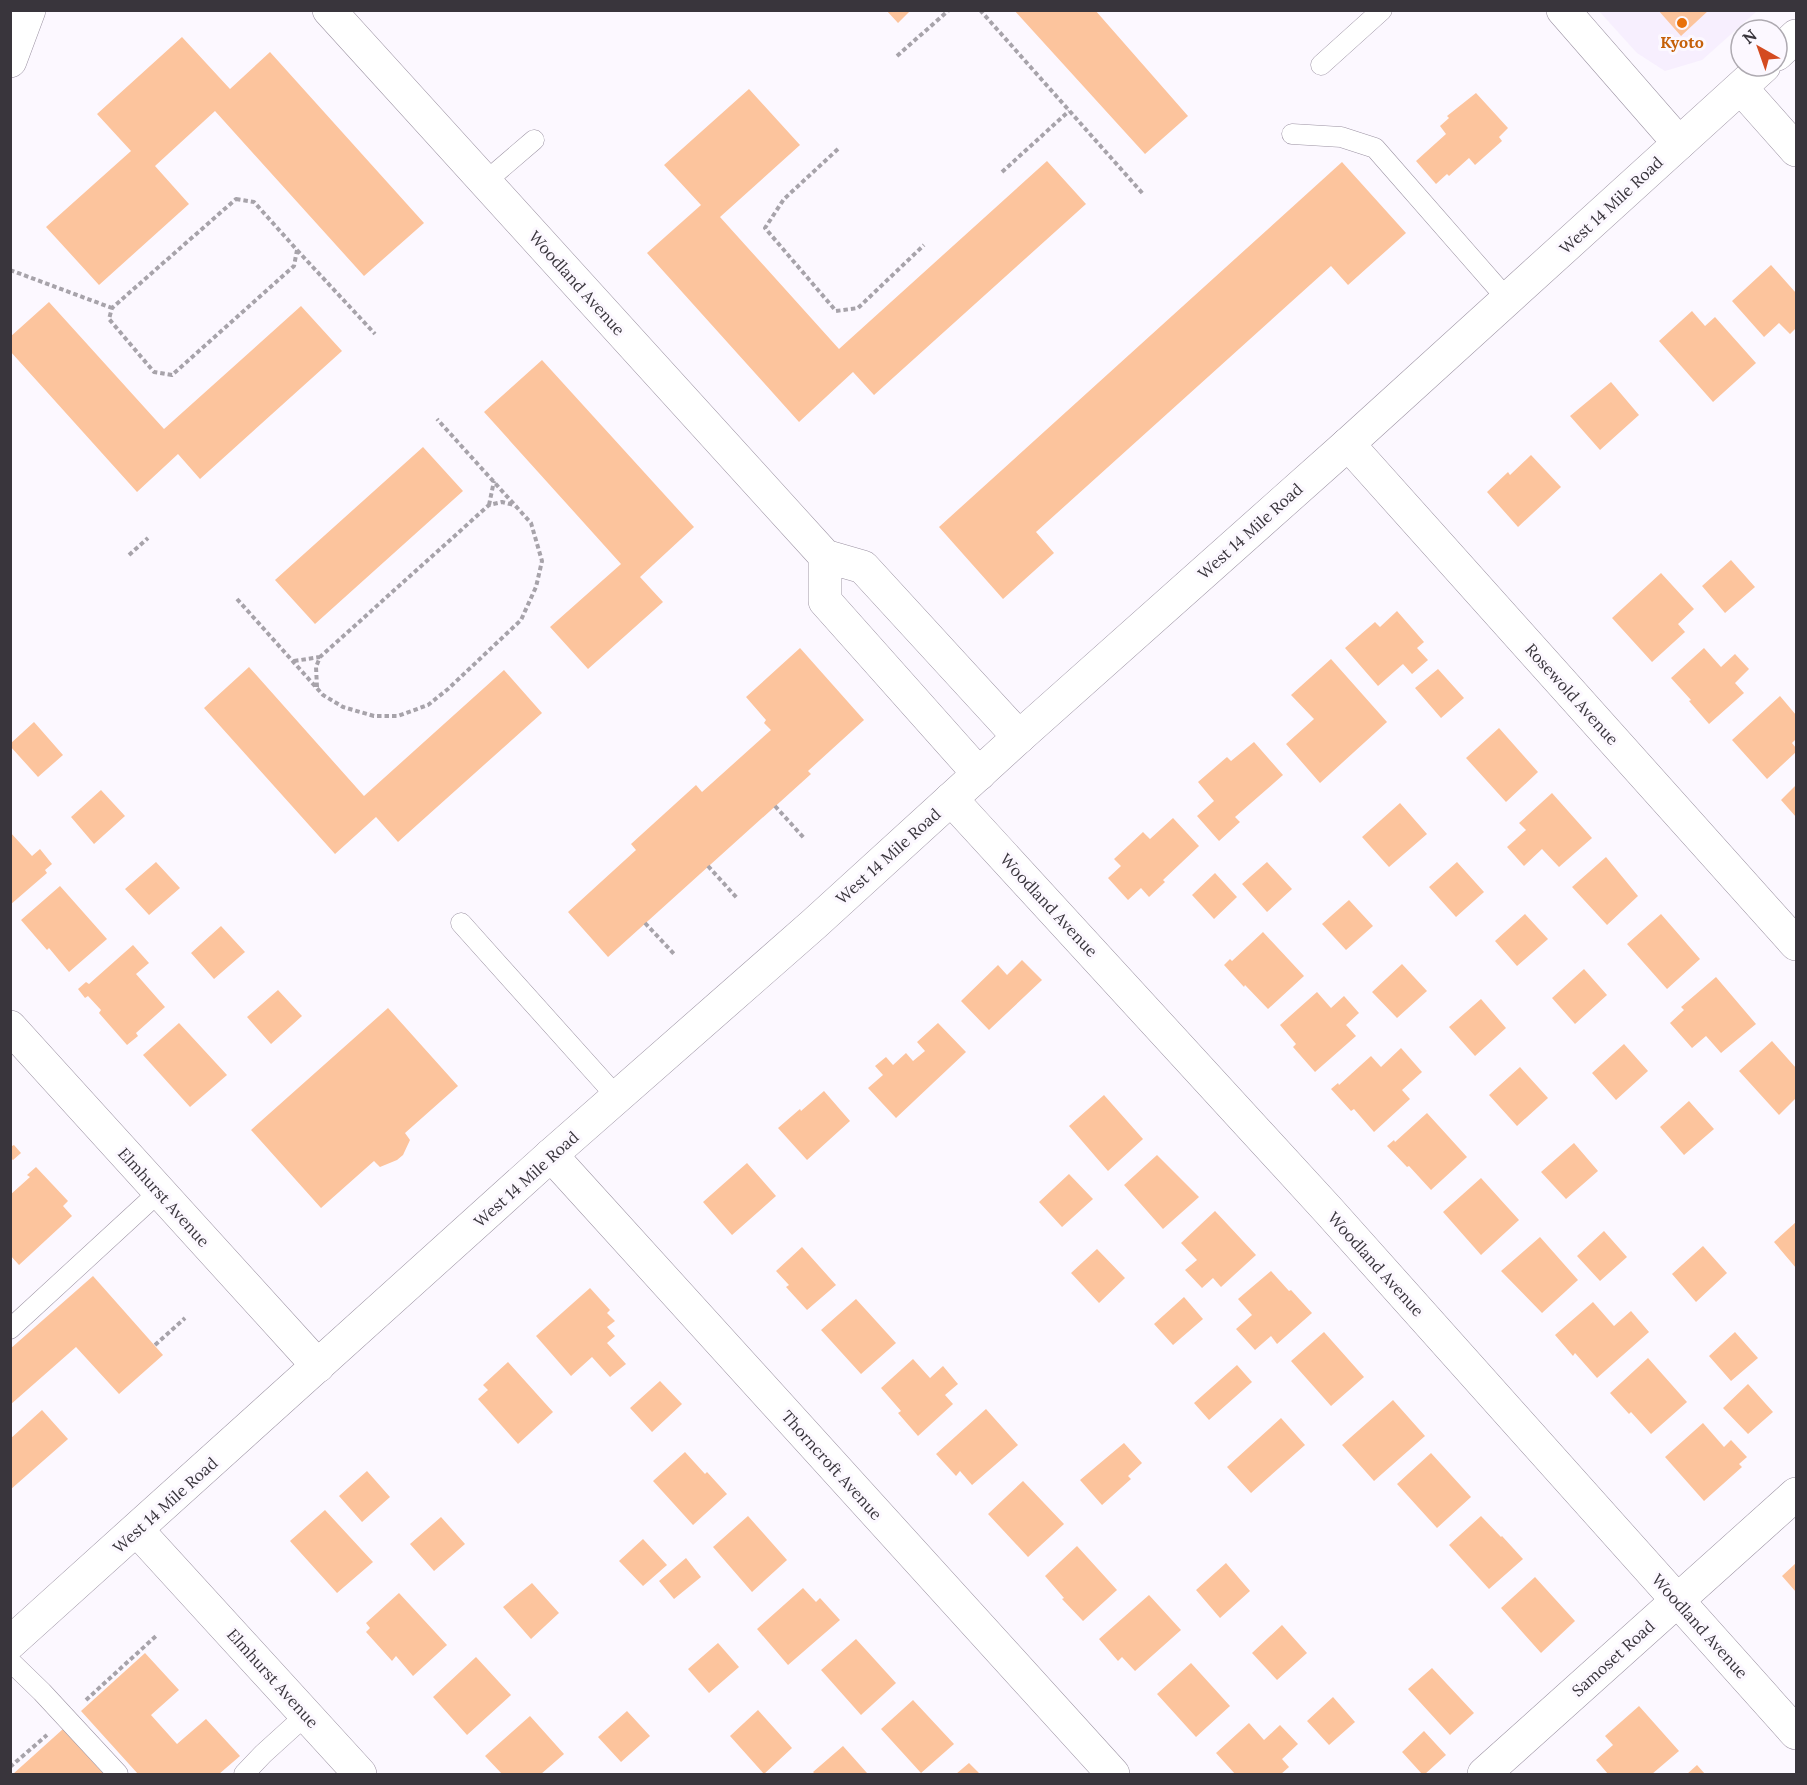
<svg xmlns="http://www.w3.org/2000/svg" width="1807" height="1785" font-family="Lora,serif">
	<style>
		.built { fill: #f7effe }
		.building { fill: #fcc49d }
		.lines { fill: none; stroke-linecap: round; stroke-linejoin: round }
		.lane-casing { stroke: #9c93a3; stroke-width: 21 }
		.street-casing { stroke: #9c93a3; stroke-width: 34 }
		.secondary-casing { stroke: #9c93a3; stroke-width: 34 }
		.path { stroke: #a7a3aa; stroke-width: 4; stroke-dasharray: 4.5 3; stroke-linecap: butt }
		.lane { stroke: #fff; stroke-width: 20 }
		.street { stroke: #fff; stroke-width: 33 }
		.secondary { stroke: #fff; stroke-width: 33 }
		.food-dot { fill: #e8710a; stroke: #fcf8ff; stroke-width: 2 }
		.labels { text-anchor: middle; stroke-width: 6; stroke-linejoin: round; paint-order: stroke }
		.food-label { font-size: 16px; font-weight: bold; fill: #c56008; stroke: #fcf8ff }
		.street-label { font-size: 16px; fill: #39353c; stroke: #fcf8ff }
	</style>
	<rect width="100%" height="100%" fill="#fcf8ff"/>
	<!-- built -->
	<path class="built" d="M1599,11H1757L1702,60L1665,71L1637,53Z"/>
	<!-- building -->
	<path class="building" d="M886,10H911L898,23Z
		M1014,10H1095L1188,116L1145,154Z
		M1658,10H1709L1681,36Z
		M182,37L230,89L270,52L424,223L364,276L215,111L155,166L189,204L99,285L46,227L131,151L97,114Z
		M749,89L800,145L720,217L839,349L1047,161L1086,204L874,395L853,372L799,422L647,253L701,205L664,165Z
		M1476,93L1508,128L1499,137L1502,141L1475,165L1469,158L1449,176L1447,174L1436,184L1416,161L1446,134L1440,126L1449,118L1447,116Z
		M1342,162L1406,233L1348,285L1331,266L1036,532L1054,553L1003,599L939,527Z
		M1771,265L1796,293V328L1790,334L1779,323L1764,337L1732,301Z
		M49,302L164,429L301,306L342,351L200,479L178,454L137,492L10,351V337Z
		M1692,311L1705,326L1715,317L1756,363L1713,402L1659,341Z
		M542,360L694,527L640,577L663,602L588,669L550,627L621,564L484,412Z
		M1611,382L1639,415L1600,450L1570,416Z
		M423,447L463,491L315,624L275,580Z
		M1531,455L1561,487L1518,527L1487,492L1508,472L1510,475Z
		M1731,560L1755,587L1725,613L1702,586Z
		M1661,573L1694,609L1678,624L1685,632L1652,662L1612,618Z
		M1397,611L1424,642L1417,648L1428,660L1412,674L1403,664L1378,686L1345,648L1375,622L1380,627Z
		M800,648L864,720L808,771L811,774L608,957L568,912L636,850L631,844L696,785L702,792L771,730L764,723L766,720L746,697Z
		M1704,648L1721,667L1735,654L1749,669L1735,683L1744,693L1709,724L1689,701L1691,700L1671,678Z
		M1331,659L1387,722L1320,783L1286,744L1314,719L1291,695Z
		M249,667L364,796L504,670L542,713L398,842L376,817L335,854L204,708Z
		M1438,669L1464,698L1441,718L1415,688Z
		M1780,696L1796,715V739L1792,743L1796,748V752L1767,779L1732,740Z
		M34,722L63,755L38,777L10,746V744Z
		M1499,728L1538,772L1506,802L1466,758Z
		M1254,742L1283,775L1235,817L1240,822L1219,841L1197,816L1214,801L1198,782L1227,757L1231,761Z
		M1796,785V817L1781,800Z
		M101,790L125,816L94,844L71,817Z
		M1552,793L1592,838L1559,867L1542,849L1524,866L1507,847L1526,830L1519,823Z
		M1400,803L1427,834L1389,867L1362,837Z
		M1173,818L1199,846L1163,880L1165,882L1149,897L1141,888L1128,900L1108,878L1121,866L1114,859L1143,832L1150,839Z
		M10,832L32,856L40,849L52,864L45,870L47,873L10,905Z
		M1606,857L1638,896L1607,925L1572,887Z
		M156,862L180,888L149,915L125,889Z
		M1267,862L1292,889L1267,912L1242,884Z
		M1457,862L1484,892L1456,917L1429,887Z
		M1215,873L1237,897L1214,919L1192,895Z
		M60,886L107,939L69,972L49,948L47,950L21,920Z
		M1349,900L1373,926L1346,950L1322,924Z
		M1525,914L1548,939L1517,966L1495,941Z
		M1661,914L1700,959L1667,989L1627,944Z
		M221,926L245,952L214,979L191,953Z
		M1263,932L1304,976L1268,1009L1245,985L1244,987L1224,965L1230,959L1232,961Z
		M133,945L149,963L136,974L165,1007L136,1033L138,1036L127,1045L99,1013L101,1010L88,996L85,998L78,989L86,982L89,984Z
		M1022,960L1042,980L989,1030L961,1001L998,965L1007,975Z
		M1402,964L1427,991L1397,1018L1372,992Z
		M1584,969L1607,995L1575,1024L1552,998Z
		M1716,977L1756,1024L1721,1053L1706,1036L1692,1048L1670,1023L1684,1010L1681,1007Z
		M278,990L302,1016L271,1044L247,1017Z
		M1317,992L1331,1008L1344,996L1359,1013L1346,1025L1356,1036L1315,1072L1293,1047L1296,1044L1280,1025Z
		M1481,999L1506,1028L1475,1056L1449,1027Z
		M388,1008L458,1086L405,1133L410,1140L403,1155L397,1160L380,1167L374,1161L321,1208L251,1130Z
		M179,1023L227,1075L190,1107L143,1055Z
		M938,1023L966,1052L896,1118L868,1088L883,1075L875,1066L886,1057L893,1065L906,1053L913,1061L925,1051L917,1042Z
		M1772,1041L1796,1068V1098L1779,1115L1739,1071Z
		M1624,1044L1648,1071L1616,1100L1592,1073Z
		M1401,1048L1422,1072L1402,1090L1410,1099L1374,1132L1354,1109L1351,1111L1331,1089L1338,1083L1339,1085L1371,1056L1381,1067Z
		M1520,1067L1548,1098L1517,1126L1489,1095Z
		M824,1091L850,1121L807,1160L778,1128L800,1109L801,1111Z
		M1104,1095L1143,1139L1108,1171L1069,1126Z
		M1689,1101L1714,1129L1684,1155L1660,1127Z
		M1427,1113L1467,1157L1431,1190L1409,1166L1407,1167L1387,1146L1394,1140L1395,1142Z
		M1574,1143L1598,1171L1566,1199L1541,1172Z
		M14,1145L21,1153L13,1160L10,1158V1147Z
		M1157,1155L1199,1197L1163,1229L1124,1185Z
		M747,1163L776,1196L732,1235L703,1202Z
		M36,1167L68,1201L63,1206L72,1216L19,1265L10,1255V1217L12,1215L10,1213V1195L30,1177L27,1175Z
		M1069,1174L1093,1199L1062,1227L1039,1202Z
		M1481,1178L1519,1220L1481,1255L1443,1212Z
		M1215,1211L1256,1255L1221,1287L1213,1278L1202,1288L1185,1270L1197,1260L1181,1243Z
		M1796,1222V1268L1774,1242Z
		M1604,1231L1627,1257L1600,1281L1577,1256Z
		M1540,1237L1578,1280L1542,1313L1501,1271Z
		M1703,1246L1727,1273L1696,1302L1672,1274Z
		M802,1247L836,1285L807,1310L786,1287L789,1285L776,1271Z
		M1097,1249L1125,1278L1099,1303L1071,1273Z
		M1271,1271L1289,1291L1291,1290L1312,1313L1277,1344L1271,1336L1255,1350L1236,1329L1252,1315L1238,1299Z
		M93,1276L163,1355L119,1394L76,1347L10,1405V1349Z
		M590,1288L610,1310L607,1313L615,1321L607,1327L615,1336L607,1343L626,1364L610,1377L592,1357L571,1376L536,1336Z
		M1184,1297L1203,1319L1173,1345L1154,1324Z
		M856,1299L896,1343L861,1374L821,1330Z
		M1593,1302L1614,1326L1631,1311L1649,1332L1597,1378L1575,1353L1573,1356L1555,1335Z
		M1324,1332L1364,1377L1331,1406L1291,1361Z
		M1735,1332L1758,1358L1731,1381L1709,1356Z
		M1648,1358L1687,1402L1651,1434L1631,1412L1629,1414L1610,1393Z
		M913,1359L930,1378L943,1366L958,1384L945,1395L953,1404L918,1436L898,1413L901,1411L881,1388Z
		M508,1362L553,1412L518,1444L478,1399L488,1390L483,1385Z
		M1237,1365L1252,1382L1209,1420L1194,1403Z
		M660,1381L682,1404L652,1432L630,1408Z
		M1748,1384L1773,1412L1748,1434L1723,1408Z
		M1393,1400L1425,1436L1374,1481L1342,1445Z
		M986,1409L1018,1445L972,1485L960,1471L956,1476L936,1454Z
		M42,1410L68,1439L10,1490V1439Z
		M1281,1418L1305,1445L1251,1493L1227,1467Z
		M1703,1423L1724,1447L1731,1440L1747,1457L1739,1464L1742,1467L1704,1501L1665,1457Z
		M1124,1443L1142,1463L1128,1476L1131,1479L1102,1505L1080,1480Z
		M685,1452L705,1474L707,1472L727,1494L693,1525L653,1481Z
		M1431,1453L1471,1497L1437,1528L1397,1484Z
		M367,1471L390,1497L362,1522L339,1496Z
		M1023,1481L1064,1524L1028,1557L988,1514Z
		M325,1510L373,1562L337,1593L290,1541Z
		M748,1516L787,1560L752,1592L713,1547Z
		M1481,1516L1501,1537L1502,1536L1523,1559L1489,1589L1449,1545Z
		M441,1517L465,1544L434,1571L410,1544Z
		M643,1539L667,1565L643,1586L619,1561Z
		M1077,1546L1117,1590L1083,1621L1062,1599L1064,1598L1045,1576Z
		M686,1558L701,1577L674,1599L659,1581Z
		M1226,1563L1250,1591L1220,1618L1196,1590Z
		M1796,1563V1592L1782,1576Z
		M1535,1577L1575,1621L1541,1653L1501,1608Z
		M532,1583L559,1613L531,1639L503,1607Z
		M803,1588L816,1602L820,1598L840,1620L788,1665L757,1629Z
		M399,1593L447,1645L413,1676L396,1656L392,1661L366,1632L370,1628L366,1623Z
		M1149,1595L1181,1630L1135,1671L1122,1657L1118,1661L1099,1639Z
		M1282,1625L1307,1653L1277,1680L1252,1653Z
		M856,1639L896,1683L861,1715L821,1670Z
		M718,1643L739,1667L709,1693L688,1669Z
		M145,1653L179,1690L151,1715L177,1744L206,1719L240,1756L219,1774H138L81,1711Z
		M476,1657L511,1695L467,1735L433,1697Z
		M1191,1663L1230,1706L1196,1737L1157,1694Z
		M1432,1668L1474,1713L1450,1735L1408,1689Z
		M1333,1697L1355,1722L1329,1745L1307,1721Z
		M913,1700L954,1744L921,1773L881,1729Z
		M1639,1706L1679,1751L1652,1774H1608L1596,1760L1613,1745L1605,1736Z
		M758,1710L792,1748L764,1774L730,1736Z
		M627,1711L650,1736L621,1762L598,1737Z
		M530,1716L564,1754L541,1774H502L485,1756Z
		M1249,1723L1264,1740L1280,1725L1298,1744L1282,1759L1289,1767L1281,1774H1235L1216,1753Z
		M63,1729L104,1774H13Z
		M1424,1731L1446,1755L1425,1774H1422L1402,1752Z
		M843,1746L867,1773L866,1774H815L813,1772Z
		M969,1763L980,1774H956Z
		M1697,1765L1705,1774H1687Z"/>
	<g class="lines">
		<!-- lane casing -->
		<g class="lane-casing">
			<path id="lane" d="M1321,65L1382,10
				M1292,134L1341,137L1375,148L1508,300
				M485,182L534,140
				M461,923L617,1097
				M10,1329L160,1191
				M10,1661L42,1692L118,1774
				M244,1774L263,1754L306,1715"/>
		</g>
		<!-- street casing -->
		<g class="street-casing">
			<path id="street" d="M329,10L825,556L863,567L1019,737
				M1563,10L1679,143
				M10,61L29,10
				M1741,88L1796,150
				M1348,444L1796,944
				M825,556V601L979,774
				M951,799L1329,1211L1796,1733
				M10,1027L318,1366
				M551,1155L1113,1774
				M137,1530L360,1774
				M1484,1774L1796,1494"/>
		</g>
		<!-- secondary casing -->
		<g class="secondary-casing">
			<path id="secondary" d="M1777,54L1796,36
				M10,1643L551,1155L814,924L1019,737L1348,444L1764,66"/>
		</g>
		<!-- path -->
		<path class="path" d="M980,10L1144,195
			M897,56L949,10
			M838,149L784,199L765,228L836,311L858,308L924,245
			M1002,172L1069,111
			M236,199L254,202L297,250L294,266L172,375L154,372L109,319L112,308Z
			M297,250L375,334
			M10,270L112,308
			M489,505L494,481
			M129,555L148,538
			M237,599L323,695L343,707L374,716H398L428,705L448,689L521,620L536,587L542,561L531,523L437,419
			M294,661L320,657
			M317,687L316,667L320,657L489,505L502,502L514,505
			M775,806L804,838
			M708,866L737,898
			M645,923L675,955
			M155,1345L185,1318
			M86,1700L156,1636
			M10,1767L47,1735"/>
		<!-- lane -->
		<use href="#lane" class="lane"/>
		<!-- street -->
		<use href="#street" class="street"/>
		<!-- secondary -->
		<use href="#secondary" class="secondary"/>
	</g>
	<!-- markers -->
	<circle class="food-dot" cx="1682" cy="23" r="6"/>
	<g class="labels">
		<!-- food labels -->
		<g class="food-label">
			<text x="1682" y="48">Kyoto</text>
		</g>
		<!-- street labels -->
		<g class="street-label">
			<text transform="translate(1611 205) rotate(-43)" y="6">West 14 Mile Road</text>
			<text transform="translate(577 283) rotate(48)" y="6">Woodland Avenue</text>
			<text transform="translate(1250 531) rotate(-42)" y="6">West 14 Mile Road</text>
			<text transform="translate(1572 694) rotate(48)" y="6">Rosewold Avenue</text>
			<text transform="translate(888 856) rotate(-42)" y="6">West 14 Mile Road</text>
			<text transform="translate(1049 905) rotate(47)" y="6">Woodland Avenue</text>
			<text transform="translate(526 1179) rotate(-42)" y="6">West 14 Mile Road</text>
			<text transform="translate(164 1197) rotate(48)" y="6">Elmhurst Avenue</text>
			<text transform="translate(1376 1264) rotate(48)" y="6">Woodland Avenue</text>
			<text transform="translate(832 1465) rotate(48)" y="6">Thorncroft Avenue</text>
			<text transform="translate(165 1505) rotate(-42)" y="6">West 14 Mile Road</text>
			<text transform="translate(1700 1626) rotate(48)" y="6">Woodland Avenue</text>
			<text transform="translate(1613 1658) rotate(-42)" y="6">Samoset Road</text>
			<text transform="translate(273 1678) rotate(48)" y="6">Elmhurst Avenue</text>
		</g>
	</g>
	<!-- border -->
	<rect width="1807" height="1785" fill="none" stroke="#39353c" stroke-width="24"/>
	<!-- north arrow -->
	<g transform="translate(1759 48) rotate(320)"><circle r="28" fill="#fcf8ff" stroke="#aeaab1" stroke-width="1.5"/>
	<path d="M0-4.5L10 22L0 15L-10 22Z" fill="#d44b20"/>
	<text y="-9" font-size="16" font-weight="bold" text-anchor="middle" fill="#39353c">N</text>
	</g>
</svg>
